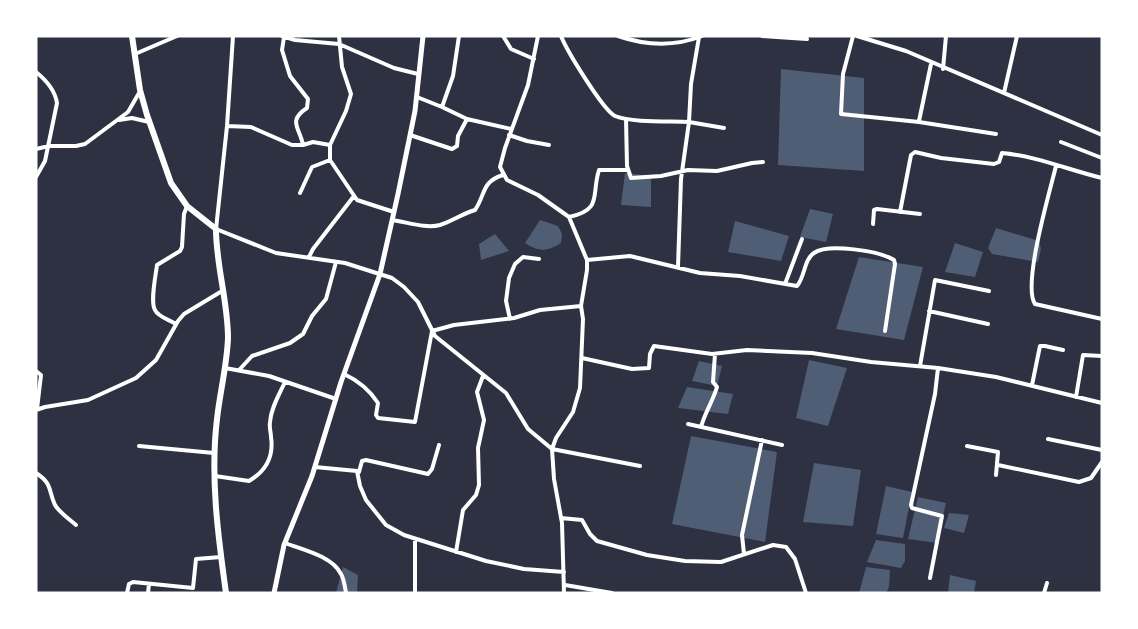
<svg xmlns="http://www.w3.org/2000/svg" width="1138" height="629" font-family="Rubik,sans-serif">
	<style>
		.water { fill: #4f5d75 }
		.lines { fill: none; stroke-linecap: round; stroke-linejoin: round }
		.minor { stroke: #fff; stroke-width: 4 }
		.tertiary { stroke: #fff; stroke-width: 5 }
		.primary { stroke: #fff; stroke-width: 6 }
	</style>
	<rect width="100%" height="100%" fill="#2d3142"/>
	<!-- water -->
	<path class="water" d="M781,69L864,78V171L778,165Z
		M625,173L651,176V207L621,205Z
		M810,209L833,214L826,242L800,237Z
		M540,220L558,226L562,234L561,243C547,252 538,252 525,243Z
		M735,221L789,236L781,261L728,252Z
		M996,228L1039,241L1041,249L1038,262L992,254L988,248Z
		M495,234L509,251L481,260L479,244Z
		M955,243L983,252L975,277L945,272Z
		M859,257L923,267L904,340L836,329Z
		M809,360L847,368L828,426L796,418Z
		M699,361L722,366L717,386L692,381Z
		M687,387L733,394L728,414L678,408Z
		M691,436L777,452L765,542L672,524Z
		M814,463L861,470L853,526L803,522Z
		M886,486L912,492L903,538L876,534Z
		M918,497L946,503L937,543L908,539Z
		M949,513L969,515L964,533L944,528Z
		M876,540L905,544V561L901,568L867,562Z
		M343,567L358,575L357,593H336Z
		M866,567L890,570L889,587L886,593H859Z
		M950,575L976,581L974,593H948Z"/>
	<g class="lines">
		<!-- minor -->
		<path class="minor" d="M233,36L227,126L216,229L276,253L345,263L392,278L404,287L418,302L435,336L506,393L528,429L552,449L640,466
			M282,36L295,40L339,44L394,68L418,74
			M459,36L453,76L442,107L467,119L511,129
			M503,36L511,49L534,59
			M538,36L528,85L505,148L500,167L507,180L538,195L569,217L587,260V270L581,306L583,319L580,388L573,412L556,438L552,449L554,479L562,523L564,593
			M561,36C567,51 603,110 615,116C633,123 669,121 689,122L681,179L678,267
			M618,36C647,46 674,47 702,36
			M762,36L807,39
			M853,36L843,74L841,114L919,122L996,134
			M857,36L906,51L1102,135
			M284,37L282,50L290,76L308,99L307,108C287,121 300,128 303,145
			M699,37L691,84L689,122L724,128
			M135,54L177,36
			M943,69L946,36
			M36,72C46,80 55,90 57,103L45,161L36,177
			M1004,93L1017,36
			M417,97L442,107
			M626,119L627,166L631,178L661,176L688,170L717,171L752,163L763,162
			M119,120L132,118L149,122
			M919,121L931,64
			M227,126L251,127L292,145H303L313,142L330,145V160L357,200L394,212
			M410,135L452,149L457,146L458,136L467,119
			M509,135L527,141L549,145
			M1061,142L1102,158
			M330,145L346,111L351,94L342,67L339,36
			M36,149L49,146H76L85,144L128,112L139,93
			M1056,166C1050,191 1022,285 1035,304L1102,319
			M300,193L312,167L330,160
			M900,212L911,155L915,152L941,158L994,164L999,162L1002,153C1036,156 1069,170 1102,178
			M569,217C603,210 591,195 599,170H627
			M392,220C407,222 426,229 440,225C452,221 462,214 475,210C486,194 481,182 503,175
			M873,224L874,210L877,209L920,214
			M309,257L313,249L354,196
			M587,260L630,256L700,273L740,276L797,286C805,277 804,259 814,253C828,243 880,251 894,260L895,264L885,331
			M785,284L802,239
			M929,311L988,324
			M510,319L506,301L509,278L515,264L523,257L539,259
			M176,324C170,320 158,317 155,310C150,302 156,274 157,265L180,251L182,247L184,214L187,206
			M582,358L632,369L649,368L650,354L654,346L712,354L747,350L812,353L871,362L938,368L996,377L1102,403
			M920,366L935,280L989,291
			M225,368L269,376L336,399
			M240,369L252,356L290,343L303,334L312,316L326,299L336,262
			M36,371L41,375L37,409
			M344,374C359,381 369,389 378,403L376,415L378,418L415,422L432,331L454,325L514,318L540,310L581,306
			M1032,385L1040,346H1045L1063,350
			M1076,397L1083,355L1102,356
			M36,410L45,407L88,400L136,378L156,360L178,321L184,314L222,291
			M688,424L782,445
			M701,427C705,412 713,401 717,387L713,382L715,354
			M1048,439L1102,450
			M139,446L214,453
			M967,446L998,452L996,475
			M998,465L1079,482L1091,478L1102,462
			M315,467L357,471L360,486L366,500L386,525L404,535L486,561L524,569L564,572
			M359,472L362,461L366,460L428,474L432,469L439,445
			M36,473C53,484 48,490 55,505C59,512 69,519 76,525
			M215,476L249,481C266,471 274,457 271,437C271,432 269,428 270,422C271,408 279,395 285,382
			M561,518L582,520L590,534L597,541L647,555L685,561L721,562L773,545L786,547L795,559L806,593
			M285,543C303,550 332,556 341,574C344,579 345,587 346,593
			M456,552L463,510L476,495L479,485L478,448L484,420L477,392L483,376
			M744,554L742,535L762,440
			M930,578L942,516L912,508L911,505L935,394L938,368
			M565,585L612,593
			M127,593L129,584L133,582L193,588L196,559L221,557
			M148,593L149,584
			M415,593V539
			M1044,593L1047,583"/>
		<!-- tertiary -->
		<path class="tertiary" d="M274,593L284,545L312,476L341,382L380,274L398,194L415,111L423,36"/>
		<!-- primary -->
		<path class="primary" d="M132,36L140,90L147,115L171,183L187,206L216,229C216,266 228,301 228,338C227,365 220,392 217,419C210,476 218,536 226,593"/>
	</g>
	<!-- border -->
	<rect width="1138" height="629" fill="none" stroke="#ffffff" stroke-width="75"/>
</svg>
